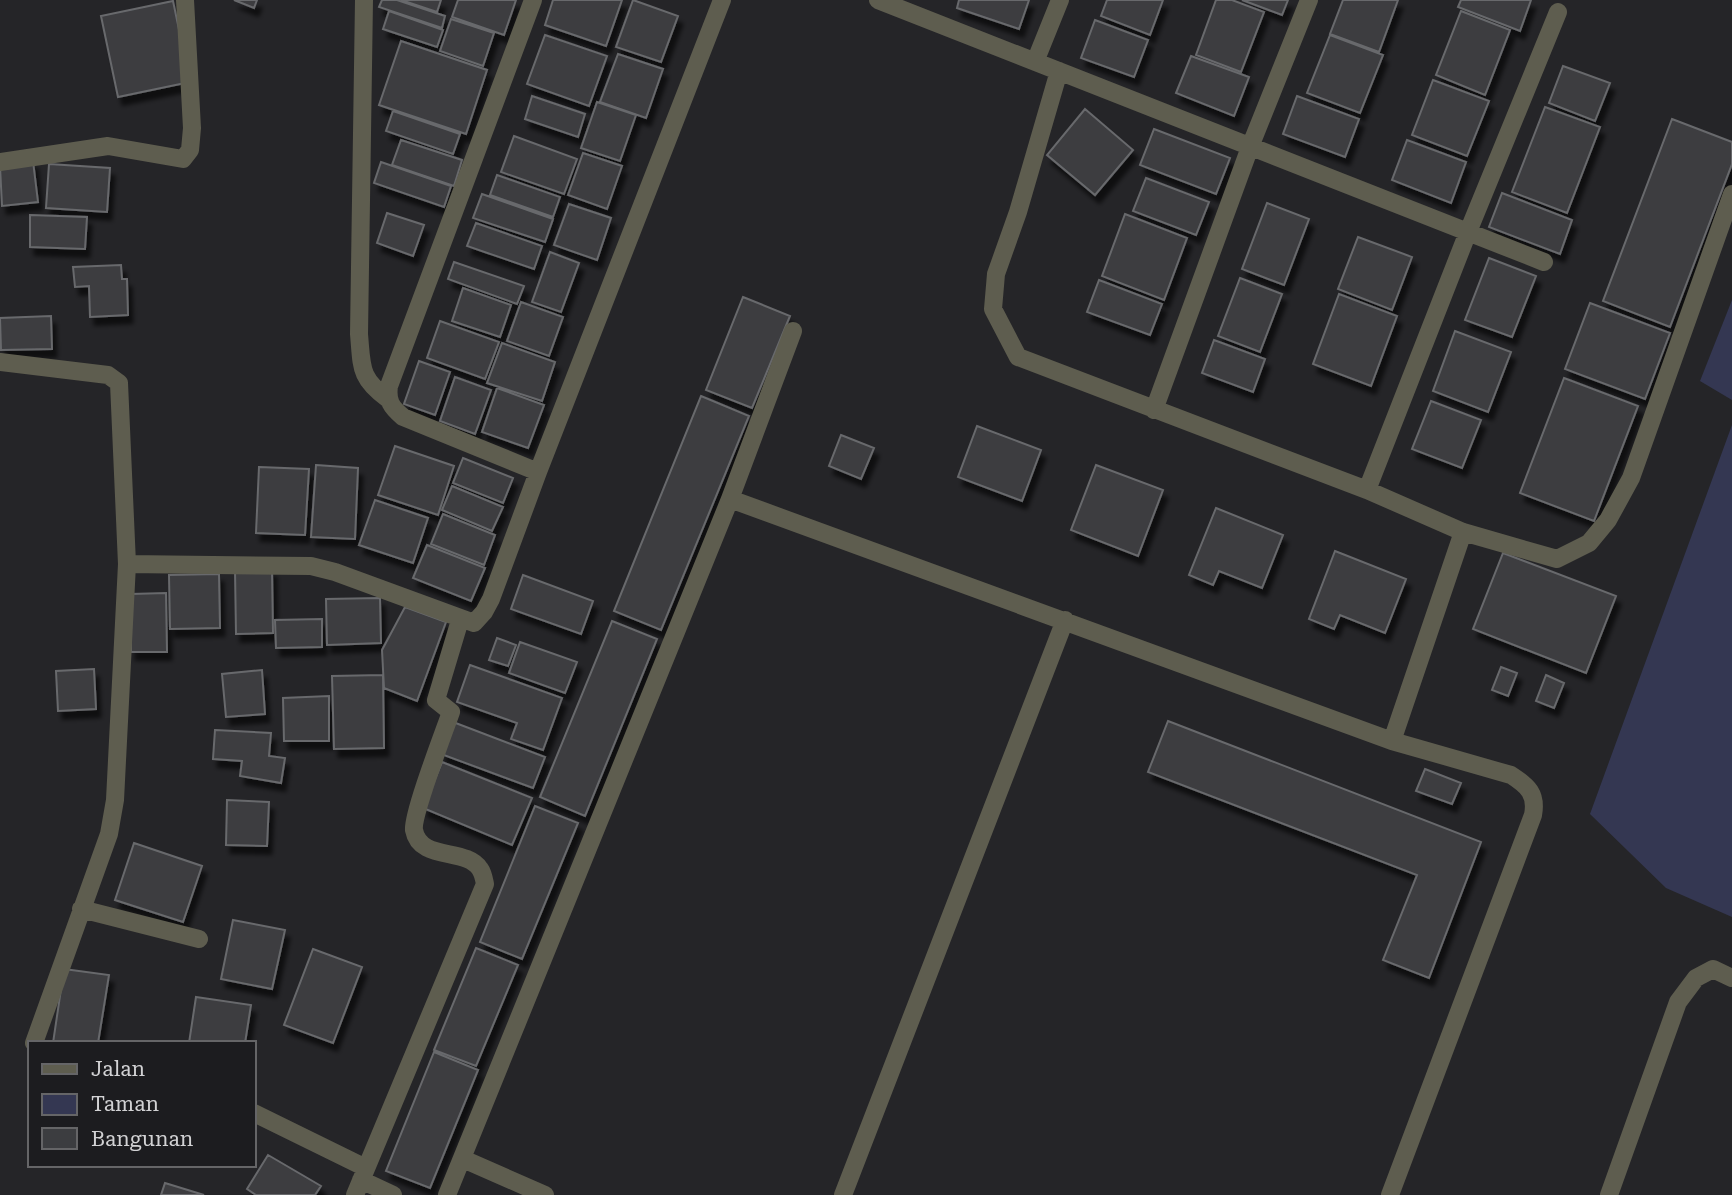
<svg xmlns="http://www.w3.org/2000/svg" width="1732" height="1195" font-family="'Roboto Serif',serif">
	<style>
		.green { fill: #343752 }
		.building { fill: #3c3d40; stroke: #68696c; stroke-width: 2; filter: url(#shadow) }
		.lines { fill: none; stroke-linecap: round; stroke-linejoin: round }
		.minor { stroke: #5e5d4f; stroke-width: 18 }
	</style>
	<defs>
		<filter id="shadow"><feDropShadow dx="4.5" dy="8" stdDeviation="2" flood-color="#0009"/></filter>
	</defs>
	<rect width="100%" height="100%" fill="#252528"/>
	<!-- green -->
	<path class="green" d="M1732,300V400L1700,381Z
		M1732,425V917L1666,888L1590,814Z"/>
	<!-- building -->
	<path class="building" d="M234,0H257L254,8Z
		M382,0H397L445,16L442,28L379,7Z
		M401,0H441L437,12Z
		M458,0H516L504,35L452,17Z
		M553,0H622L606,46L545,25Z
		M633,0L678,16L661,62L616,47Z
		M959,0H1029L1019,29L957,8Z
		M1107,0H1163L1150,35L1101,16Z
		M1216,0H1232L1264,12L1241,72L1196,55Z
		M1242,0H1288L1282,15Z
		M1343,0H1398L1379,52L1330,34Z
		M1461,0H1531L1520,31L1458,7Z
		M173,1L190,82L118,97L101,16Z
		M389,11L443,30L437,47L383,29Z
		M1461,11L1510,30L1485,95L1436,75Z
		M451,19L494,33L483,66L440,51Z
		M1095,20L1148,40L1134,77L1081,58Z
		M545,35L607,56L589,106L527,84Z
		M1330,35L1383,55L1360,113L1307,93Z
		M401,41L487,70L466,134L379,105Z
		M618,54L663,69L646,118L600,102Z
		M1191,56L1249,77L1234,116L1176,93Z
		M1563,66L1610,83L1595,121L1549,103Z
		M1433,80L1489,101L1467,156L1412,135Z
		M532,96L585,114L578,137L525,119Z
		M1297,96L1359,119L1345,157L1283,134Z
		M597,102L636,115L620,161L581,148Z
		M1545,107L1600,127L1567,213L1512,192Z
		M1085,109L1133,150L1095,195L1047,155Z
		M393,111L460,134L453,154L386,131Z
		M1672,119L1732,142V164L1670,327L1603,301Z
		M1154,129L1230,158L1216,194L1140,165Z
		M514,136L577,159L564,194L501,172Z
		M401,140L462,160L454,186L392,165Z
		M1407,140L1466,162L1451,203L1392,180Z
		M583,153L622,166L607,209L568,195Z
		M33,161L38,202L2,206L0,166Z
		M381,162L451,186L444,207L374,183Z
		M49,164L110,168L107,212L46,208Z
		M497,175L560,197L553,217L490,195Z
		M1146,178L1209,202L1196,235L1133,211Z
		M1502,193L1572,220L1560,254L1489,227Z
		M482,194L553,219L545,242L473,218Z
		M1267,203L1309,219L1284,285L1242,269Z
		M569,204L611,218L597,260L554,245Z
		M387,213L424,225L413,256L377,243Z
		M1125,214L1187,238L1164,300L1102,276Z
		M30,215L87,217L85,249L30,247Z
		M476,223L542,246L534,269L467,246Z
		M1358,237L1412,257L1392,310L1338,289Z
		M550,252L579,263L561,312L532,302Z
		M1489,258L1536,276L1512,337L1465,320Z
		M454,262L524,286L517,304L448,279Z
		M121,265L122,279H127L128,315L90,317L89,286L75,287L73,267Z
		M1240,278L1282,294L1260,352L1218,336Z
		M1099,280L1162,304L1150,335L1087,312Z
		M463,288L511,305L500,337L452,321Z
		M1339,294L1397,316L1371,386L1313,364Z
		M743,297L790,316L752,408L706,390Z
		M521,302L563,317L549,356L507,341Z
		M1590,303L1670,333L1645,399L1565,369Z
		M51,316L52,349L1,350L0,318Z
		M440,321L499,342L485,379L427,358Z
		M1455,331L1511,352L1488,412L1433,391Z
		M1214,340L1265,359L1253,392L1202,373Z
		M502,343L555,362L542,401L487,383Z
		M419,361L450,372L435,415L404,404Z
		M455,377L491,390L475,434L440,421Z
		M1564,378L1638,406L1594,521L1520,493Z
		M497,388L544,405L528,448L482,432Z
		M701,396L749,416L661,630L614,611Z
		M1431,401L1481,420L1462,468L1412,449Z
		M977,426L1041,450L1022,501L958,477Z
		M841,435L874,448L861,479L829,466Z
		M395,446L454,466L438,515L378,495Z
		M463,458L513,478L503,503L453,483Z
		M316,465L358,468L355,539L311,537Z
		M1096,465L1163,490L1138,556L1071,530Z
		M259,467L309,469L305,535L256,533Z
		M452,486L503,507L492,531L442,510Z
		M375,500L428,518L413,563L359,545Z
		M1216,508L1283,535L1262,588L1219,571L1213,585L1189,575Z
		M443,514L495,535L484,565L431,544Z
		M427,545L485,568L471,601L413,578Z
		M1335,551L1406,579L1385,633L1340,615L1334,629L1309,619Z
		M1503,553L1616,596L1586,673L1473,629Z
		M272,569L273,633L236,634L235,570Z
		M219,574L220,628L170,629L169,575Z
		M523,575L593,601L581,634L511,609Z
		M166,593L167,652H131V594Z
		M380,598L381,643L327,645L326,599Z
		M405,607L446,622L417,701L384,688L382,650Z
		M322,619V647L276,648L275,620Z
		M612,621L657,639L585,816L540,797Z
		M497,638L516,645L508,666L489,660Z
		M520,642L577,662L565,693L509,673Z
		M470,665L562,698L543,750L511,739L517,723L457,702Z
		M1501,667L1517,673L1508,696L1492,690Z
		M94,669L96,709L58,711L56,671Z
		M262,670L265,714L226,717L222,674Z
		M383,675L384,748L334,749L332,676Z
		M1546,675L1564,683L1554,708L1536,701Z
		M329,696V741H284L283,698Z
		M1168,721L1481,842L1429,978L1383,960L1417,875L1148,772Z
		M453,722L545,757L533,788L441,754Z
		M215,730L271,733L269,756L285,758L281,783L240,776L242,761L213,759Z
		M442,762L532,798L512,845L423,808Z
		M1425,769L1461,783L1452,804L1416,791Z
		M227,800L269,802L267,846L226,845Z
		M535,806L578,823L522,959L480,942Z
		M134,843L202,866L183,922L115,900Z
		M233,920L285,930L272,989L221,979Z
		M476,948L518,965L476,1066L434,1050Z
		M313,949L362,967L333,1043L284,1025Z
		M64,969L109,975L98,1043H53Z
		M196,997L251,1005L245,1043H189Z
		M434,1052L478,1070L430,1188L386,1171Z
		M268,1155L321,1186L315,1195H256L247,1189Z
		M165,1183L204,1195H161Z"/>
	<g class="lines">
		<!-- minor -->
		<path class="minor" d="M364,0L359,334C362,367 359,378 388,399
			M533,0L389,386C387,401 391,407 403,417L538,472
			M878,0L1544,262
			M1035,62L1060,0
			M1059,71L1018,212L996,274L993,309L1018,357L1367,490L1463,532L1557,559L1589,543L1608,520L1631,478L1732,194
			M0,162L108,146L183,159L190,150L192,128L185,0
			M0,362L108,375L119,383L127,564L115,800L109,834L34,1043
			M1154,410L1250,147L1309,0
			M1367,490L1468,232L1558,12
			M730,499L1392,741L1511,775C1528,786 1537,794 1533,815L1390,1195
			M127,564L311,566L335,572L474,623L484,612L491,599L538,472L722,0
			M1392,741L1463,532
			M81,909L199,939
			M254,1113L366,1168
			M463,1159L545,1195
			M361,1180L393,1195
			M355,1195L485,884C484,879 483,873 480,869C466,847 420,862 414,830C412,815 444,732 451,712L436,700L460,620
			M447,1195L730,499L793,331
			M843,1195L1065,620
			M1609,1195L1678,1002L1696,978L1713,969L1732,978"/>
	</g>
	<!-- legend -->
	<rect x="28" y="1041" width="228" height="126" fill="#1c1c1f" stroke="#656567" stroke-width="2"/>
	<rect x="42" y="1064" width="35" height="10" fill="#5e5d4f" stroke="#656567" stroke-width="2"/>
	<text x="91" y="1076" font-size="21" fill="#d2d2d4">Jalan</text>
	<rect x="42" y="1094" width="35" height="21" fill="#343752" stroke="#656567" stroke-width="2"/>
	<text x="91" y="1111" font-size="21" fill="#d2d2d4">Taman</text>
	<rect x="42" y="1128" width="35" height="21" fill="#3c3d40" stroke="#656567" stroke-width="2"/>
	<text x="91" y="1146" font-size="21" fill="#d2d2d4">Bangunan</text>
</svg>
